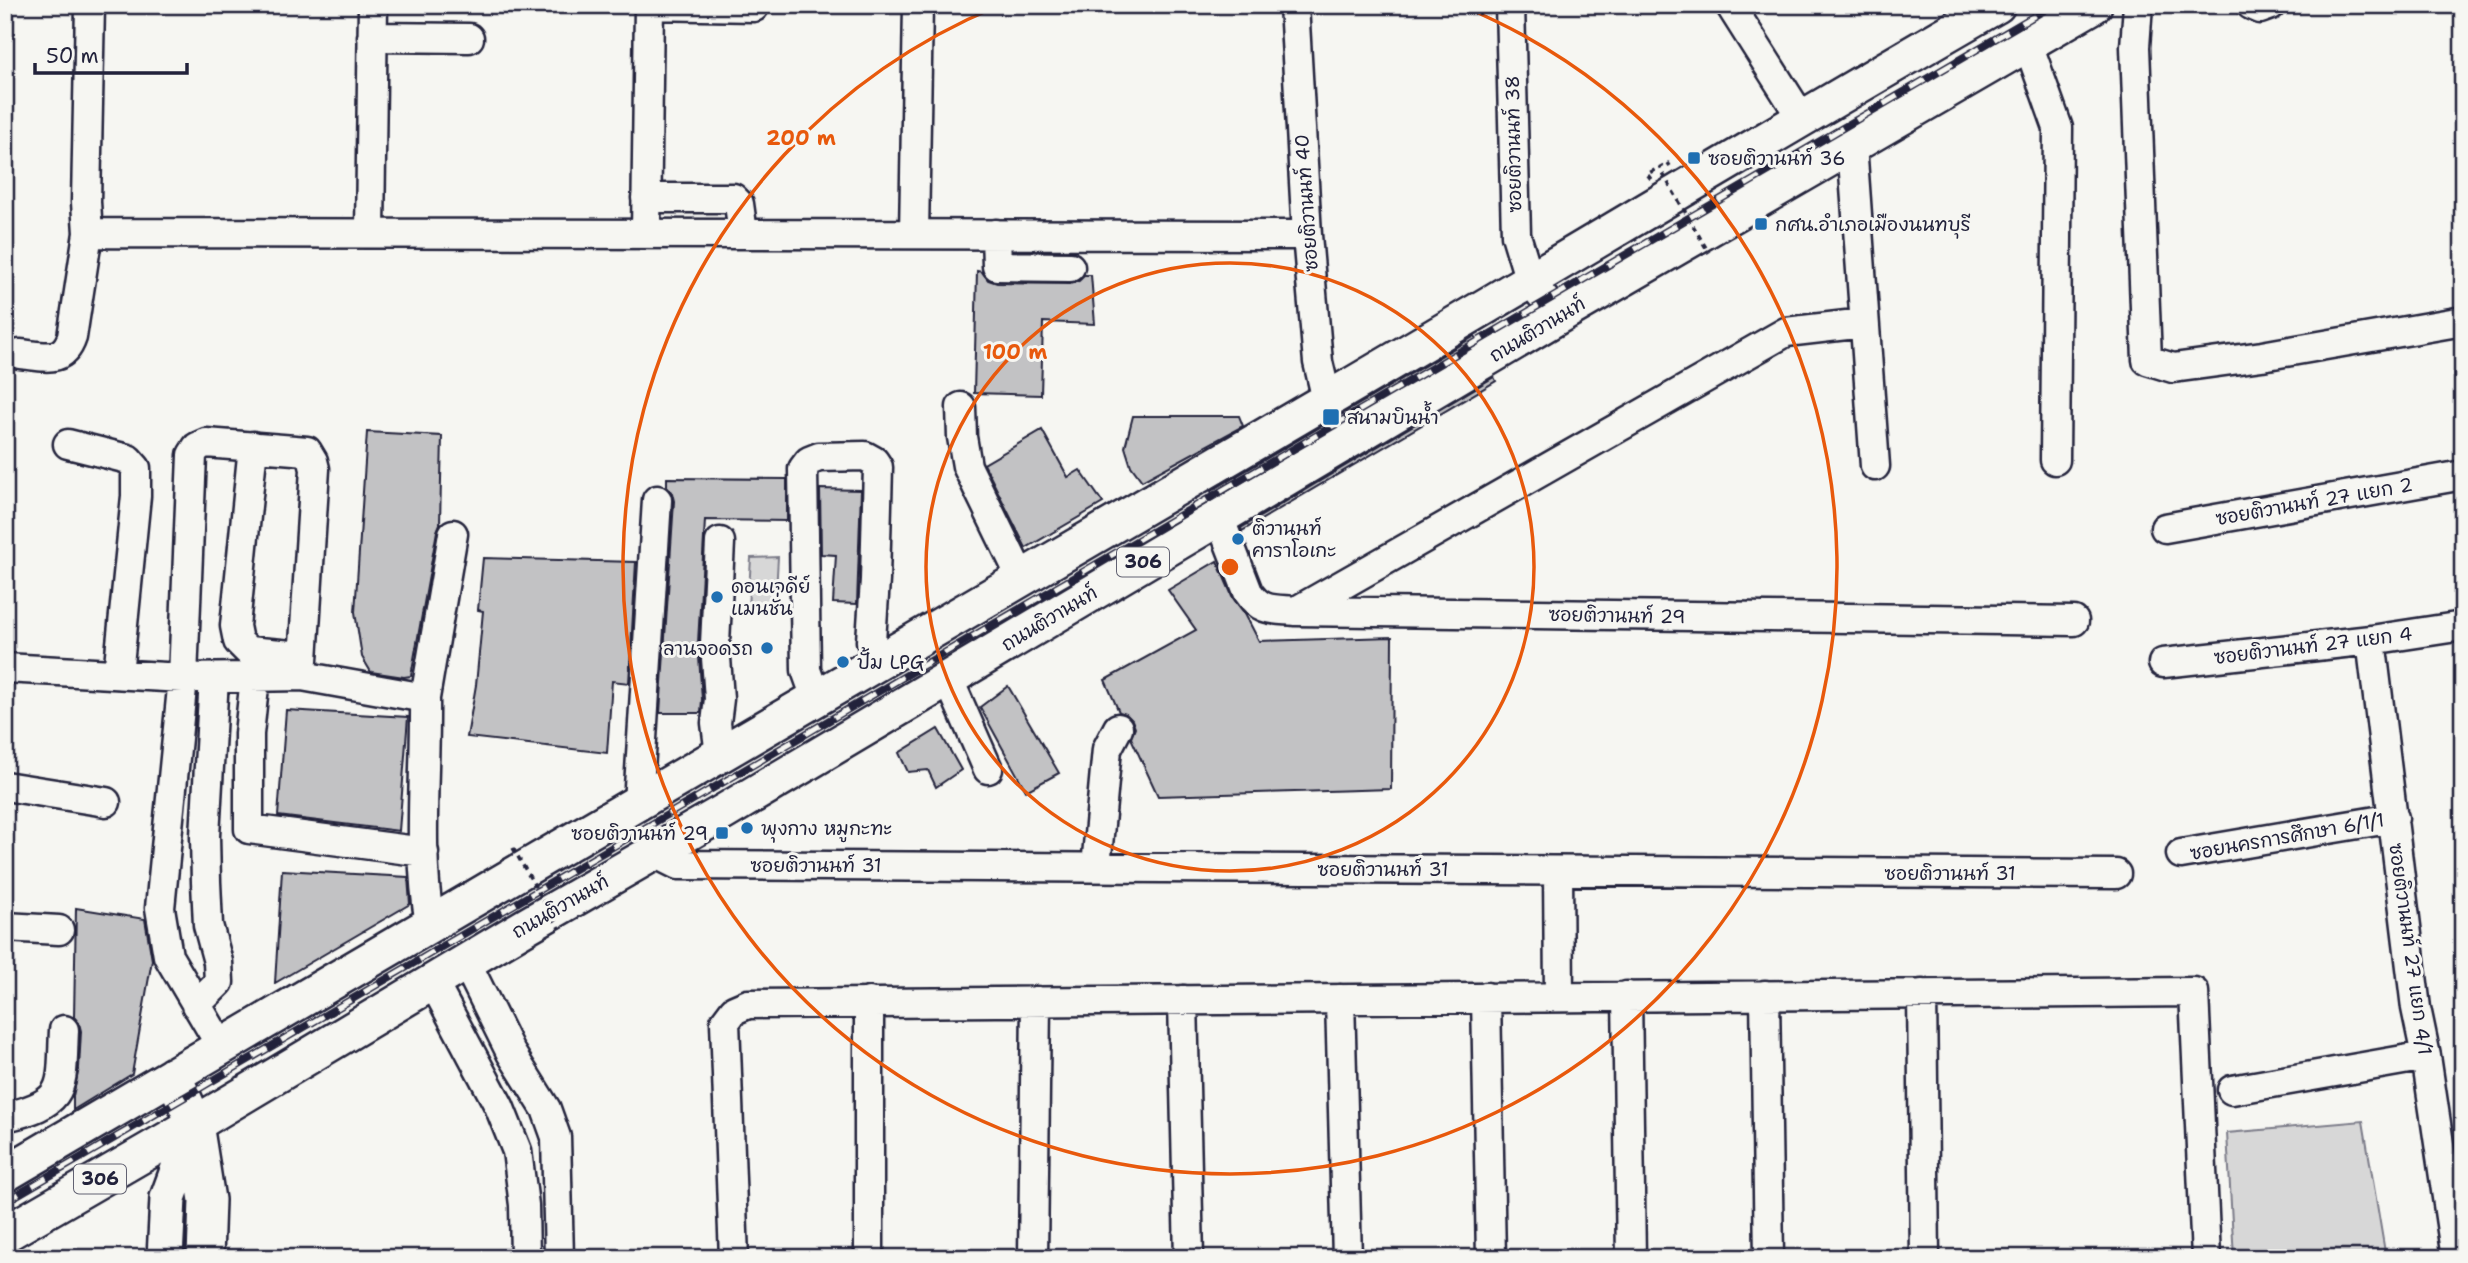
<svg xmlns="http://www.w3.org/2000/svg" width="2468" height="1263" font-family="'Shantell Sans','Playpen Sans Thai',sans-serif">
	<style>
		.green { fill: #d7d7d7; stroke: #7c7c89; stroke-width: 2 }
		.building { fill: #c2c2c4; stroke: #22223b; stroke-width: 2 }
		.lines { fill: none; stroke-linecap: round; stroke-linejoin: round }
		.minor-casing { stroke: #22223b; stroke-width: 33 }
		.major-casing { stroke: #22223b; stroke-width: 40 }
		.path { stroke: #22223b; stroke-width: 3.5; stroke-dasharray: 5 5; stroke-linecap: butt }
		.minor { stroke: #f6f6f2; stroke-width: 28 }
		.major { stroke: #f6f6f2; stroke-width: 35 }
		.rail-casing { stroke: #22223b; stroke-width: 8 }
		.rail { stroke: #f6f6f2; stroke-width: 5; stroke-dasharray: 16; stroke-linecap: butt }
		.path-bridge { stroke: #22223b; stroke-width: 3.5; stroke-dasharray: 5 5; stroke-linecap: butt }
		.ring { fill: none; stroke: #e8590c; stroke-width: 3.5 }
		.poi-dot { fill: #1f6fb2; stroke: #f6f6f2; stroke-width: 2.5 }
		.labels { text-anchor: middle; stroke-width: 6; stroke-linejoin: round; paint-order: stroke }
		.shield { fill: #f6f6f2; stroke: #626272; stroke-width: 2 }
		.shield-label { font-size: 18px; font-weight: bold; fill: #22223b }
		.street-label { font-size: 19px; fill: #22223b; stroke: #f6f6f2 }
		.poi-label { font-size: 19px; fill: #22223b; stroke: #f6f6f2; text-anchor: start }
		.centre { fill: #e8590c; stroke: #f6f6f2; stroke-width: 3.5 }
		.ring-label { font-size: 21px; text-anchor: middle; font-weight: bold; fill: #e8590c; stroke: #f6f6f2; stroke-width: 6; stroke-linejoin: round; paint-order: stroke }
	</style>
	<rect width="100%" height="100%" fill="#f6f6f2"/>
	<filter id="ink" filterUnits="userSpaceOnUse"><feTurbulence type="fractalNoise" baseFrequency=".0143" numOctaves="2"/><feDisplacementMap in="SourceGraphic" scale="14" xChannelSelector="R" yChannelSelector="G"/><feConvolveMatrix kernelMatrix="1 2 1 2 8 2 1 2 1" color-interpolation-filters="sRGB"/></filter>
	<g filter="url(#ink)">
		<!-- green -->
		<path class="green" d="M778,557L775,610L748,608L751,558Z
			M2363,1121L2386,1258H2234L2227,1133Z"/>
		<!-- building -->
		<path class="building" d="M977,271L982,272L988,280L997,283L1070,284L1079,281L1085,275H1091L1095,324L1043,322L1041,395L974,393Z
			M1475,336L1478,340L1213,496L1211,491Z
			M1494,377L1496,381L1242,531L1241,528Z
			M1133,416H1239L1243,426L1142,481L1131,466L1125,447Z
			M1042,430L1068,477L1080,470L1103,503L1026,548L984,464Z
			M367,432L442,436L440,524L437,531L411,676L404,677L371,672L362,657L355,612Z
			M667,478L787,479V521L705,520L698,643L702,699L701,713H660L674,501L672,493L667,487Z
			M820,489L861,490L857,604L833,603L836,555L821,554Z
			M483,558L636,562L629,683L612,681L607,753L467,737L476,685L483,611L478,610Z
			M1217,561L1233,598L1245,614L1259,641L1392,637L1391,789L1158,796L1131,738L1135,728L1132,720L1126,714L1119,712L1105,680L1196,630L1168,590Z
			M1008,686L1059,773L1026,791L980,707Z
			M286,710L408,717L399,831L278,816Z
			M938,729L961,770L936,787L928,770L908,772L899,753Z
			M282,870L408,877L410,904L275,983Z
			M76,908L145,919L152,960L132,1074L73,1110V1096L79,1068L81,1031L79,1023L74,1017Z"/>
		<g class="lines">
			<!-- minor casing -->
			<g class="minor-casing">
				<path id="minor" d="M649,5L754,7
					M1294,5L1307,235L1318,362L1327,400
					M1510,5L1516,235L1530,281L1558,316
					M1730,5L1801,117
					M2138,5L2135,47L2147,360L2173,368L2262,356L2463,321
					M2251,5L2260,9L2271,5
					M372,37L469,38
					M2028,44L2058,128L2055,460
					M1852,145L1875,466
					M646,198H733L739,204L743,233
					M370,232L373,5
					M88,233L1307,235
					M646,233L649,5
					M914,234L918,5
					M996,234L997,266L1070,267
					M20,354C44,356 63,364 72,337L88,233L86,202L90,5
					M961,407L962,437L967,466L1021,577
					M68,444L128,459L136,468V496L118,674
					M253,446L235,626L238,641L248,651L303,656
					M1219,517L1248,592C1261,612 1273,609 1295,611L2074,621
					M2165,528L2463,475
					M1298,610L1786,332L1864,323
					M2371,640L2416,1008L2426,1056L2456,1258
					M2163,663L2371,640L2463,626
					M5,668L183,678L302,676L425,698C426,773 417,850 430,924
					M255,677L249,734V829L424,852
					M948,678L988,769
					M425,698L453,534
					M816,698L806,670L803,469L809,461L819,457L865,456L874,461L878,467L875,580L871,641L877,662
					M720,755L716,723L719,699L715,644L720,542
					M5,786L106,802
					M638,803L657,500
					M654,853L678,865L2116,874
					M2181,854L2394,818
					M1096,867L1107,749L1118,728
					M1558,871L1559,997
					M5,927L59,930
					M466,962L511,1053L546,1109L556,1137L559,1258
					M433,982L499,1106L517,1151L524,1205L525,1258
					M1922,994L1925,1258
					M1765,995L1769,1258
					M1627,996L1631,1258
					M1486,997L1491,1258
					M1340,999L1347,1258
					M1183,1000L1189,1258
					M869,1002V1258
					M196,1005L219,982L218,962L208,925L206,882L205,836L214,678
					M221,1046L168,956L160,908L183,678L192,455L197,447L206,443L307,451L313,461L315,469L302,676
					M2232,1090L2426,1056
					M5,1117C69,1102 61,1088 64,1030
					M734,1258L725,1022L734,1010L748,1004L2194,992L2206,1258
					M1033,1258L1036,1001"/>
			</g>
			<!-- major casing -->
			<g class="major-casing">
				<path id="major" d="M173,1075L195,1124L207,1200L205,1258
					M5,1174C445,915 886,657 1327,400C1551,269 1772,134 1997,5
					M5,1234L195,1124L528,925L724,812L1558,316L2094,5
					M165,1258L168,1198L194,1127"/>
			</g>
			<!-- path -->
			<path class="path" d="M1651,179L1647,174L1668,163L1670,166"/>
			<!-- minor -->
			<use href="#minor" class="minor"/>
			<!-- major -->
			<use href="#major" class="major"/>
			<!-- rail casing -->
			<g class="rail-casing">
				<path id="rail" d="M5,1202L2053,5"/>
			</g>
			<!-- rail -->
			<use href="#rail" class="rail"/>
			<!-- path-bridge -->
			<path class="path-bridge" d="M1663,174L1709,253
				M513,848L559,928"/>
		</g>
	</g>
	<!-- distance rings -->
	<g class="ring">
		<circle cx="1230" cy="567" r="304"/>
		<path d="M1462 6A607 607 0 1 1 998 6"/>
	</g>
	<!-- markers -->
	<g class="poi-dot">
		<rect x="1687" y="151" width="14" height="14" rx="3.5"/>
		<rect x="1754" y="217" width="14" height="14" rx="3.5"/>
		<rect x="1322" y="408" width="18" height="18" rx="3.5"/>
		<circle cx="1238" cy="539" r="7"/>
		<circle cx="717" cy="597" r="7"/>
		<circle cx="767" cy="648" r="7"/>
		<circle cx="843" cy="662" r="7"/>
		<circle cx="747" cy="828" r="7"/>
		<rect x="715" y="826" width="14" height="14" rx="3.5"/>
	</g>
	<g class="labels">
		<!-- shield labels -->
		<g class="shield">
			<rect x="1117" y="547.5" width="52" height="29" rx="5"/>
			<rect x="74" y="1164.5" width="52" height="29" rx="5"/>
		</g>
		<g class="shield-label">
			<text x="1143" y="568">306</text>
			<text x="100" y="1185">306</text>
		</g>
		<!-- street labels -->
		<g class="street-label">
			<text transform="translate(1513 144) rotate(-91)" y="7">ซอยติวานนท์ 38</text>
			<text transform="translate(1306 203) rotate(-94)" y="7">ซอยติวานนท์ 40</text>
			<text transform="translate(1537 329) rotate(-31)" y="7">ถนนติวานนท์</text>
			<text transform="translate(2314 501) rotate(-10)" y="7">ซอยติวานนท์ 27 แยก 2</text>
			<text transform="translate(1617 615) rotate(1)" y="7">ซอยติวานนท์ 29</text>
			<text transform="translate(1049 618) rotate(-31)" y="7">ถนนติวานนท์</text>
			<text transform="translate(2313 645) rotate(-7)" y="7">ซอยติวานนท์ 27 แยก 4</text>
			<text transform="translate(2287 836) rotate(-10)" y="7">ซอยนครการศึกษา 6/1/1</text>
			<text x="816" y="872">ซอยติวานนท์ 31</text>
			<text x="1383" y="876">ซอยติวานนท์ 31</text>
			<text x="1950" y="880">ซอยติวานนท์ 31</text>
			<text transform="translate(560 906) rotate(-30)" y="7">ถนนติวานนท์</text>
			<text transform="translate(2411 949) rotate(82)" y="7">ซอยติวานนท์ 27 แยก 4/1</text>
		</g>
		<!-- poi labels -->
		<g class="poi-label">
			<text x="1708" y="165">ซอยติวานนท์ 36</text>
			<text x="1775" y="231">กศน.อำเภอเมืองนนทบุรี</text>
			<text x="1347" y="424">สนามบินน้ำ</text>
			<text x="1252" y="535">ติวานนท์<tspan x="1252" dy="22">คาราโอเกะ</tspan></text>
			<text x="731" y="593">ดอนเจดีย์<tspan x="731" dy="22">แมนชั่น</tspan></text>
			<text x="753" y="655" text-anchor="end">ลานจอดรถ</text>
			<text x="857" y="669">ปั้ม LPG</text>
			<text x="761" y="835">พุงกาง หมูกะทะ</text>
			<text x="708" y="840" text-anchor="end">ซอยติวานนท์ 29</text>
		</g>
	</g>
	<circle cx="1230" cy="567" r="10" class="centre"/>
	<g class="ring-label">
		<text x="801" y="145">200 m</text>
		<text x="1015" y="359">100 m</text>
	</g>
	<!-- margin -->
	<rect width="2468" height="1263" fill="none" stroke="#f6f6f2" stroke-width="28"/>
	<rect x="14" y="14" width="2440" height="1235" fill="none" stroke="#22223b" stroke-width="2.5" filter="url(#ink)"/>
	<!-- scale -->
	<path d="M35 63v10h152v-10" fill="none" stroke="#22223b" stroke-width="3.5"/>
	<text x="46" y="63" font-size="21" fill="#22223b" stroke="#f6f6f2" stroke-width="5" paint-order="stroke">50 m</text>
</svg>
